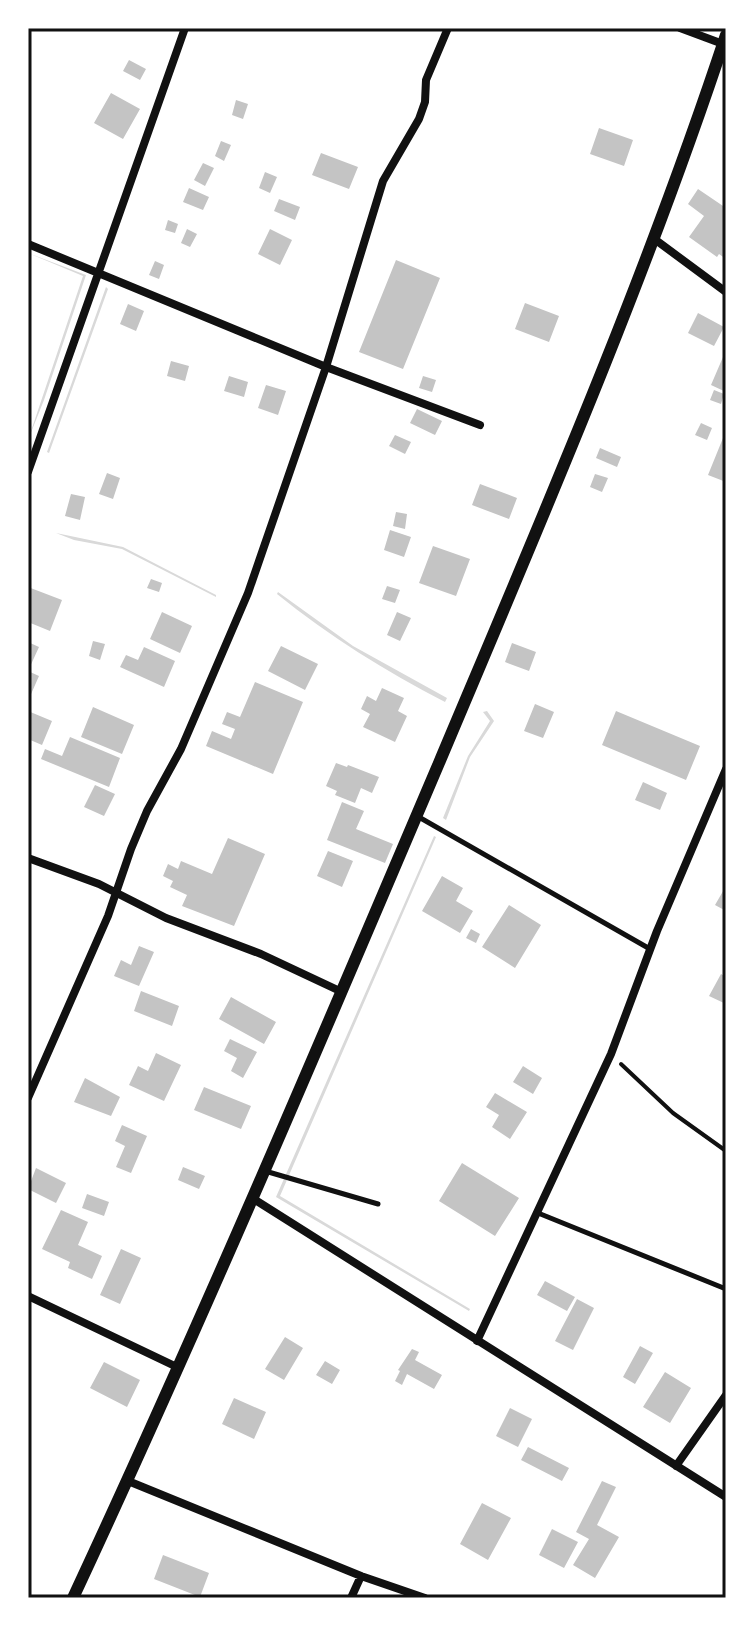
<svg xmlns="http://www.w3.org/2000/svg" width="754" height="1626" font-family="'Varela Round',sans-serif">
	<style>
		.water { fill: #d9d9d9 }
		.building { fill: #c4c4c4 }
		.lines { fill: none; stroke-linecap: round; stroke-linejoin: round }
		.path { stroke: #111; stroke-width: 4 }
		.service { stroke: #111; stroke-width: 5 }
		.minor { stroke: #111; stroke-width: 8 }
		.tertiary { stroke: #111; stroke-width: 12 }
		.neatline { fill: none; stroke: #111; stroke-width: 3 }
	</style>
	<rect width="100%" height="100%" fill="#fff"/>
	<!-- water -->
	<path class="water" d="M28,253L86,275L44,400L28,440L83,276Z
		M106,287L108,289L49,453L47,452Z
		M56,533L123,547L216,595V597L122,549L74,540Z
		M278,592L353,646L447,698L445,702C385,671 329,636 277,594Z
		M487,711L494,721L470,757L446,820L443,818L468,756L490,721L483,712Z
		M434,836L436,837L280,1196L470,1309L469,1311L276,1197Z"/>
	<!-- building -->
	<path class="building" d="M129,60L146,69L140,80L123,71Z
		M111,93L140,109L123,139L94,123Z
		M236,100L248,104L243,119L232,115Z
		M599,128L633,140L624,166L590,154Z
		M221,141L231,145L224,161L215,156Z
		M321,153L358,167L349,189L312,175Z
		M203,163L214,168L205,186L194,180Z
		M265,172L277,177L270,193L259,188Z
		M189,188L209,197L203,210L183,202Z
		M698,189L726,208V259L719,254L717,257L689,237L704,216L688,204Z
		M279,199L300,207L295,220L274,211Z
		M168,220L178,224L175,233L165,230Z
		M187,229L197,234L190,247L181,243Z
		M270,229L292,240L280,265L258,254Z
		M396,260L440,278L403,369L359,352Z
		M155,261L164,265L159,279L149,275Z
		M525,303L559,316L549,342L515,329Z
		M128,304L144,311L136,331L120,324Z
		M698,313L724,327L714,346L688,333Z
		M726,350V392L711,385Z
		M171,361L189,366L185,381L167,376Z
		M229,376L248,382L244,397L224,391Z
		M423,376L436,380L432,392L419,388Z
		M266,385L286,391L278,415L258,408Z
		M714,390L724,394L721,404L710,400Z
		M417,409L442,421L435,435L410,423Z
		M701,423L712,428L707,440L695,435Z
		M395,435L411,442L405,454L389,446Z
		M723,438L726,439V482L708,475Z
		M600,448L621,457L617,467L596,458Z
		M107,473L120,478L113,499L99,494Z
		M595,474L608,478L602,492L590,487Z
		M480,484L517,498L509,519L472,505Z
		M71,494L85,497L80,520L65,516Z
		M396,512L407,514L405,529L393,526Z
		M390,530L411,537L404,557L384,550Z
		M433,546L470,559L456,596L419,583Z
		M151,579L162,583L159,592L147,588Z
		M387,586L400,590L395,603L382,599Z
		M28,587L62,600L50,631L28,622Z
		M162,612L192,626L180,653L150,639Z
		M397,612L411,618L400,641L387,635Z
		M93,641L105,644L100,660L89,656Z
		M28,642L39,647L28,671L39,676L28,701Z
		M512,643L536,652L529,671L505,662Z
		M281,646L318,664L305,690L268,671Z
		M144,647L175,661L164,687L120,667L126,655L138,660Z
		M255,682L303,702L273,774L206,746L212,731L231,739L235,729L222,724L227,712L240,717Z
		M382,688L404,698L398,711L407,716L395,742L363,727L370,714L361,709L367,696L376,701Z
		M535,704L554,712L543,738L524,731Z
		M93,707L134,725L122,754L81,737Z
		M28,711L52,721L42,745L28,739Z
		M616,711L700,746L686,780L602,745Z
		M70,737L120,758L109,787L41,759L45,749L62,756Z
		M336,763L347,767L348,765L379,777L372,793L361,788L355,803L335,795L337,791L326,786Z
		M643,782L667,793L660,810L635,800Z
		M95,785L115,794L104,816L84,807Z
		M342,802L364,811L356,829L393,844L385,863L327,840Z
		M228,838L265,854L234,926L182,906L187,895L170,887L173,881L163,876L168,864L178,869L181,861L212,874Z
		M328,851L353,861L342,887L317,876Z
		M442,876L463,888L456,901L473,911L460,933L422,911Z
		M726,886V911L715,905Z
		M509,905L541,925L515,968L482,947Z
		M471,929L480,934L476,943L466,938Z
		M139,946L154,952L139,986L114,976L121,960L131,965Z
		M721,974L726,977V1004L709,996Z
		M141,991L179,1006L172,1026L134,1011Z
		M231,997L276,1022L264,1044L219,1019Z
		M230,1039L257,1052L243,1078L231,1071L237,1058L224,1051Z
		M156,1053L181,1065L164,1101L129,1085L138,1066L148,1071Z
		M523,1066L542,1078L533,1094L513,1082Z
		M85,1078L120,1097L111,1116L74,1102Z
		M204,1087L251,1106L241,1129L194,1110Z
		M495,1093L527,1112L510,1139L492,1127L499,1115L486,1107Z
		M122,1125L147,1136L131,1173L116,1167L125,1146L115,1141Z
		M462,1163L519,1198L495,1236L439,1201Z
		M183,1167L205,1176L199,1189L178,1180Z
		M36,1168L66,1183L56,1203L28,1189Z
		M87,1194L109,1202L104,1216L82,1208Z
		M61,1210L88,1222L78,1245L102,1256L92,1279L68,1268L70,1262L42,1249Z
		M121,1249L141,1258L120,1304L100,1295Z
		M545,1281L575,1297L567,1311L537,1295Z
		M577,1299L594,1308L573,1350L555,1341Z
		M285,1337L303,1348L284,1380L265,1369Z
		M640,1346L653,1353L635,1384L623,1377Z
		M412,1349L419,1352L415,1360L442,1375L434,1389L407,1374L402,1385L395,1381L400,1371L398,1370Z
		M325,1361L340,1370L332,1384L316,1375Z
		M104,1362L140,1380L127,1407L90,1388Z
		M665,1372L691,1388L670,1423L643,1407Z
		M234,1398L266,1412L254,1439L222,1424Z
		M510,1408L532,1419L518,1447L496,1436Z
		M528,1447L569,1468L562,1481L521,1460Z
		M602,1481L616,1487L597,1525L619,1537L595,1578L573,1565L589,1539L576,1532Z
		M482,1503L511,1518L488,1560L460,1544Z
		M552,1529L578,1542L564,1568L539,1555Z
		M163,1555L209,1573L200,1597L154,1579Z"/>
	<g class="lines">
		<!-- path -->
		<path class="path" d="M621,1064L673,1113L726,1151"/>
		<!-- service -->
		<path class="service" d="M417,816L650,949
			M265,1171L378,1204
			M538,1213L726,1289"/>
		<!-- minor -->
		<path class="minor" d="M680,28L723,44
			M653,238L726,292
			M28,244L326,367L480,425
			M28,472L185,28
			M28,858L99,884L166,918L261,954L342,992
			M28,1098L108,916L131,849L147,811L181,749L248,593L326,367L383,181L419,119L425,102L426,80L448,28
			M252,1198L726,1497
			M28,1296L179,1368
			M477,1341L611,1054L657,931L726,769
			M676,1466L726,1395
			M128,1481L361,1576L425,1598
			M351,1598L361,1576"/>
		<!-- tertiary -->
		<path class="tertiary" d="M73,1598C201,1323 320,1043 439,763C540,523 644,283 726,35"/>
	</g>
	<!-- border -->
	<rect width="754" height="1626" fill="none" stroke="#ffffff" stroke-width="60"/>
	<rect x="30" y="30" width="694" height="1566" class="neatline"/>
</svg>
